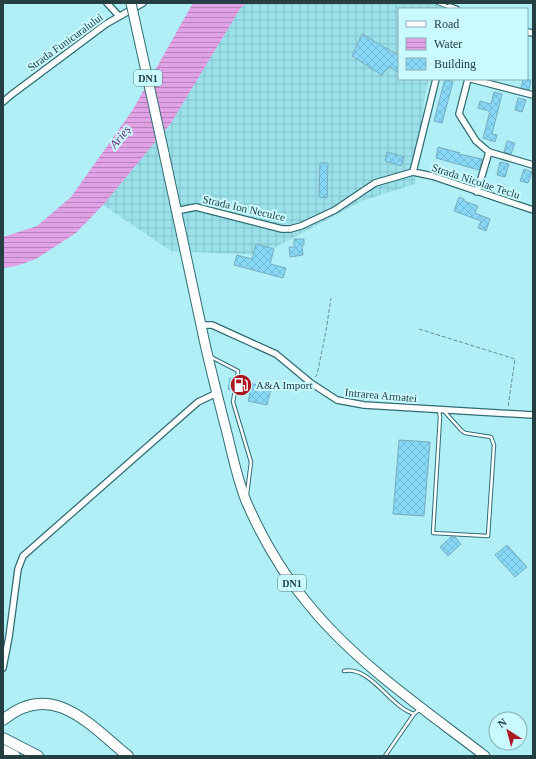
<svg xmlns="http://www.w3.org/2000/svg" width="536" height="759" font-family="'Times New Roman',serif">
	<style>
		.industrial { fill: url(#industrial-grid) }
		.water { fill: url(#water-rules) }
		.building { fill: url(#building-cross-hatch); stroke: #78abc0 }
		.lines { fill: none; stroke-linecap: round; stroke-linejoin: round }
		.service-casing { stroke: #316c73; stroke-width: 4.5 }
		.minor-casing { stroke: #316c73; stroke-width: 8 }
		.primary-casing { stroke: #316c73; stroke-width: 11 }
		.motorway-casing { stroke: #316c73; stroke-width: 12 }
		.path { stroke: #658f94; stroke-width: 1; stroke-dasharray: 4 2; stroke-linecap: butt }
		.service { stroke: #fff; stroke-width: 2.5 }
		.minor { stroke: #fff; stroke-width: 5.5 }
		.primary { stroke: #fff; stroke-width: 9 }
		.motorway { stroke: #fff; stroke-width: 10 }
		.primary-bridge-casing { stroke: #316c73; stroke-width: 11; stroke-linecap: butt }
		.primary-bridge { stroke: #fff; stroke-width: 9 }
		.labels { text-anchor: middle; stroke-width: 4; stroke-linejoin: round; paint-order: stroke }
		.shield { fill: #c9faff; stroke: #56767a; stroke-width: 1 }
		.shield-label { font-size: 10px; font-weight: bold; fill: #253e41 }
		.street-label { font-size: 11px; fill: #253e41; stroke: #c9faff }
		.poi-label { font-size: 11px; fill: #253e41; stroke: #c9faff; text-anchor: start }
		.water-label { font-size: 12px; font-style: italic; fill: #6c2371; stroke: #c9faff }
	</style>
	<defs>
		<pattern id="industrial-grid" width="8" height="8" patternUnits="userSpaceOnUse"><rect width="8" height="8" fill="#9be1e9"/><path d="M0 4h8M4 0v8" fill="none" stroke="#85c2c9"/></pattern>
		<pattern id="water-rules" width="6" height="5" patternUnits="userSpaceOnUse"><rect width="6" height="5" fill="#e0a2e4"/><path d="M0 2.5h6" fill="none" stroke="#b585ba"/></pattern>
		<pattern id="building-cross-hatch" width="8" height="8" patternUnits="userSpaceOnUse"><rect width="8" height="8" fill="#87d8f7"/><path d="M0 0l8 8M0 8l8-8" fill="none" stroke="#74bad5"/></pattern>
	</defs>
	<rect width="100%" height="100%" fill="#b1eff6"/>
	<!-- industrial -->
	<path class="industrial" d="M246,3H445L444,9H399V79H429L425,95L415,184L362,201L261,255L171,251L103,205L171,123L240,9Z"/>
	<!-- water -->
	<path class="water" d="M193,3H246L240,9L171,123L103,205L76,233L36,259L16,266L3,268V237L37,226L71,197L132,111Z"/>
	<!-- building -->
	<path class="building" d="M362,34L399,56V73L389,66L382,75L352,56Z
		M445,79L453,82L442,123L434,121Z
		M523,79L531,80L529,90L521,88Z
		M494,92L502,94L492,134L497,135L495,142L483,138L490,111L478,108L480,101L491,104Z
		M518,98L526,100L522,112L515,110Z
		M507,141L515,143L511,154L504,152Z
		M438,147L460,153L459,154L482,159L479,170L436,158Z
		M387,152L404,157L401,166L385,161Z
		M500,162L509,164L505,177L497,175Z
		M320,163H328L327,198L319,197Z
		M524,169L532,172L528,183L520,181Z
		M459,197L464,199V201L478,206L475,213L490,219L486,231L478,228L481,221L454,211Z
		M294,239H304V245H302L303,255L290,257L289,247H294Z
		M256,244L274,249L270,264L286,268L283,278L234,265L237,255L252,259Z
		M230,378L234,379L236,382L240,380L271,389L267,405L248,401L250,394L238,391L236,387L232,390L228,389Z
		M399,440L430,442L424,516L393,514Z
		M451,537H455L461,544L448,556L440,547Z
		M507,545L527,567L515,577L495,555Z"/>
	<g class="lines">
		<!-- service casing -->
		<g class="service-casing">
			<path id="service" d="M438,3L449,7
				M211,357L238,371L237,379
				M235,390L233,402L251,462L247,494
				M439,410L440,417L433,533L488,536L494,445L491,437L465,433L461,430L444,411
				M344,671C371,666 390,707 414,714
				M385,756L414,714L420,709"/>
		</g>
		<!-- minor casing -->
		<g class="minor-casing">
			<path id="minor" d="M107,3L119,16
				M450,7L456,9
				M527,32L533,33
				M468,79L459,114L476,141L489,152L533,165
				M471,79L533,95
				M3,102L11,95L106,24L143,3
				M413,172L436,79
				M477,192L489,152
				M176,211L196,207L282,229H290L301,226L335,210L375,183L413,172L432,176L533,210
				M201,325H212L276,354L311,383L337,400L364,405L533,415
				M3,668L9,637L18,569L23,556L198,402L217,393"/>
		</g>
		<!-- primary casing -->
		<g class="primary-casing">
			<path id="primary" d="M164,153C176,210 189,267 201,325C208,360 217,394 226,429C232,453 237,478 246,501C262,538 283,574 309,605C356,663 425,710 485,756"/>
		</g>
		<!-- motorway casing -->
		<g class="motorway-casing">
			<path id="motorway" d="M3,720C52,679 90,725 128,756
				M3,738L38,756
				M3,750L15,756"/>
		</g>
		<!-- path -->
		<path class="path" d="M419,329L515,359L508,407
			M315,377L317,375L326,331L331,298"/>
		<!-- service -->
		<use href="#service" class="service"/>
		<!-- minor -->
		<use href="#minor" class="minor"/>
		<!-- primary -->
		<use href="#primary" class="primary"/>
		<!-- motorway -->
		<use href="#motorway" class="motorway"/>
		<!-- primary-bridge casing -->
		<g class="primary-bridge-casing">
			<path id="primary-bridge" d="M131,3L164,153"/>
		</g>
		<!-- primary-bridge -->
		<use href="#primary-bridge" class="primary-bridge"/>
	</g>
	<!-- icons -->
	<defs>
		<g id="fuel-disc" transform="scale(1.15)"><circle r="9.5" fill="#ac1822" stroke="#c9faff"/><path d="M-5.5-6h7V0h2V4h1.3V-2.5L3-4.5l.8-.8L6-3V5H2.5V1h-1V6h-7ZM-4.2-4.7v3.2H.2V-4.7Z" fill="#fff"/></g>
	</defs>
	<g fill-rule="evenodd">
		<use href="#fuel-disc" x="241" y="385"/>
	</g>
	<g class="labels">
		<!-- shield labels -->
		<g class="shield">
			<rect x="134" y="70" width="28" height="16" rx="3"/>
			<rect x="278" y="575" width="28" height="16" rx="3"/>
		</g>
		<g class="shield-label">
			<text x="148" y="82">DN1</text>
			<text x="292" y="587">DN1</text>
		</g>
		<!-- street labels -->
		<g class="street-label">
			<text transform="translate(65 42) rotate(-36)" y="4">Strada Funicuralului</text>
			<text transform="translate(476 181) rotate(18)" y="4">Strada Nicolae Teclu</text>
			<text transform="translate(244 208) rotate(13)" y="4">Strada Ion Neculce</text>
			<text transform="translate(381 395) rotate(5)" y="4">Intrarea Armatei</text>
		</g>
		<!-- poi labels -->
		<g class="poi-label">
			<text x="256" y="389">A&amp;A Import</text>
		</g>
		<!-- water labels -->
		<g class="water-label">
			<text transform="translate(120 137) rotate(-51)" y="4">Arieș</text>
		</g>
	</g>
	<!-- border -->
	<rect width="536" height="759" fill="none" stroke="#253e41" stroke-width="8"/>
	<!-- legend -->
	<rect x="398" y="8" width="130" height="72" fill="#c9faff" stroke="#87afb3"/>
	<rect x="406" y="21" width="20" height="6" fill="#ffffff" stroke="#87afb3"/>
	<text x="434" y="28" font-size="12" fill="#253e41">Road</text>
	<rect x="406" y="38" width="20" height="12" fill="url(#water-rules)" stroke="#87afb3"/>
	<text x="434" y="48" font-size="12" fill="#253e41">Water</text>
	<rect x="406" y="58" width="20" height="12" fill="url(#building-cross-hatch)" stroke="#87afb3"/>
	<text x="434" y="68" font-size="12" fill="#253e41">Building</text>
	<!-- north arrow -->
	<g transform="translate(508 731) rotate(324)"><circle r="19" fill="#c9faff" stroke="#87afb3"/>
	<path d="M0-3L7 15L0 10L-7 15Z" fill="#ac1822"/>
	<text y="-6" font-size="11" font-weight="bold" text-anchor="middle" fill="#253e41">N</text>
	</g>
</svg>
